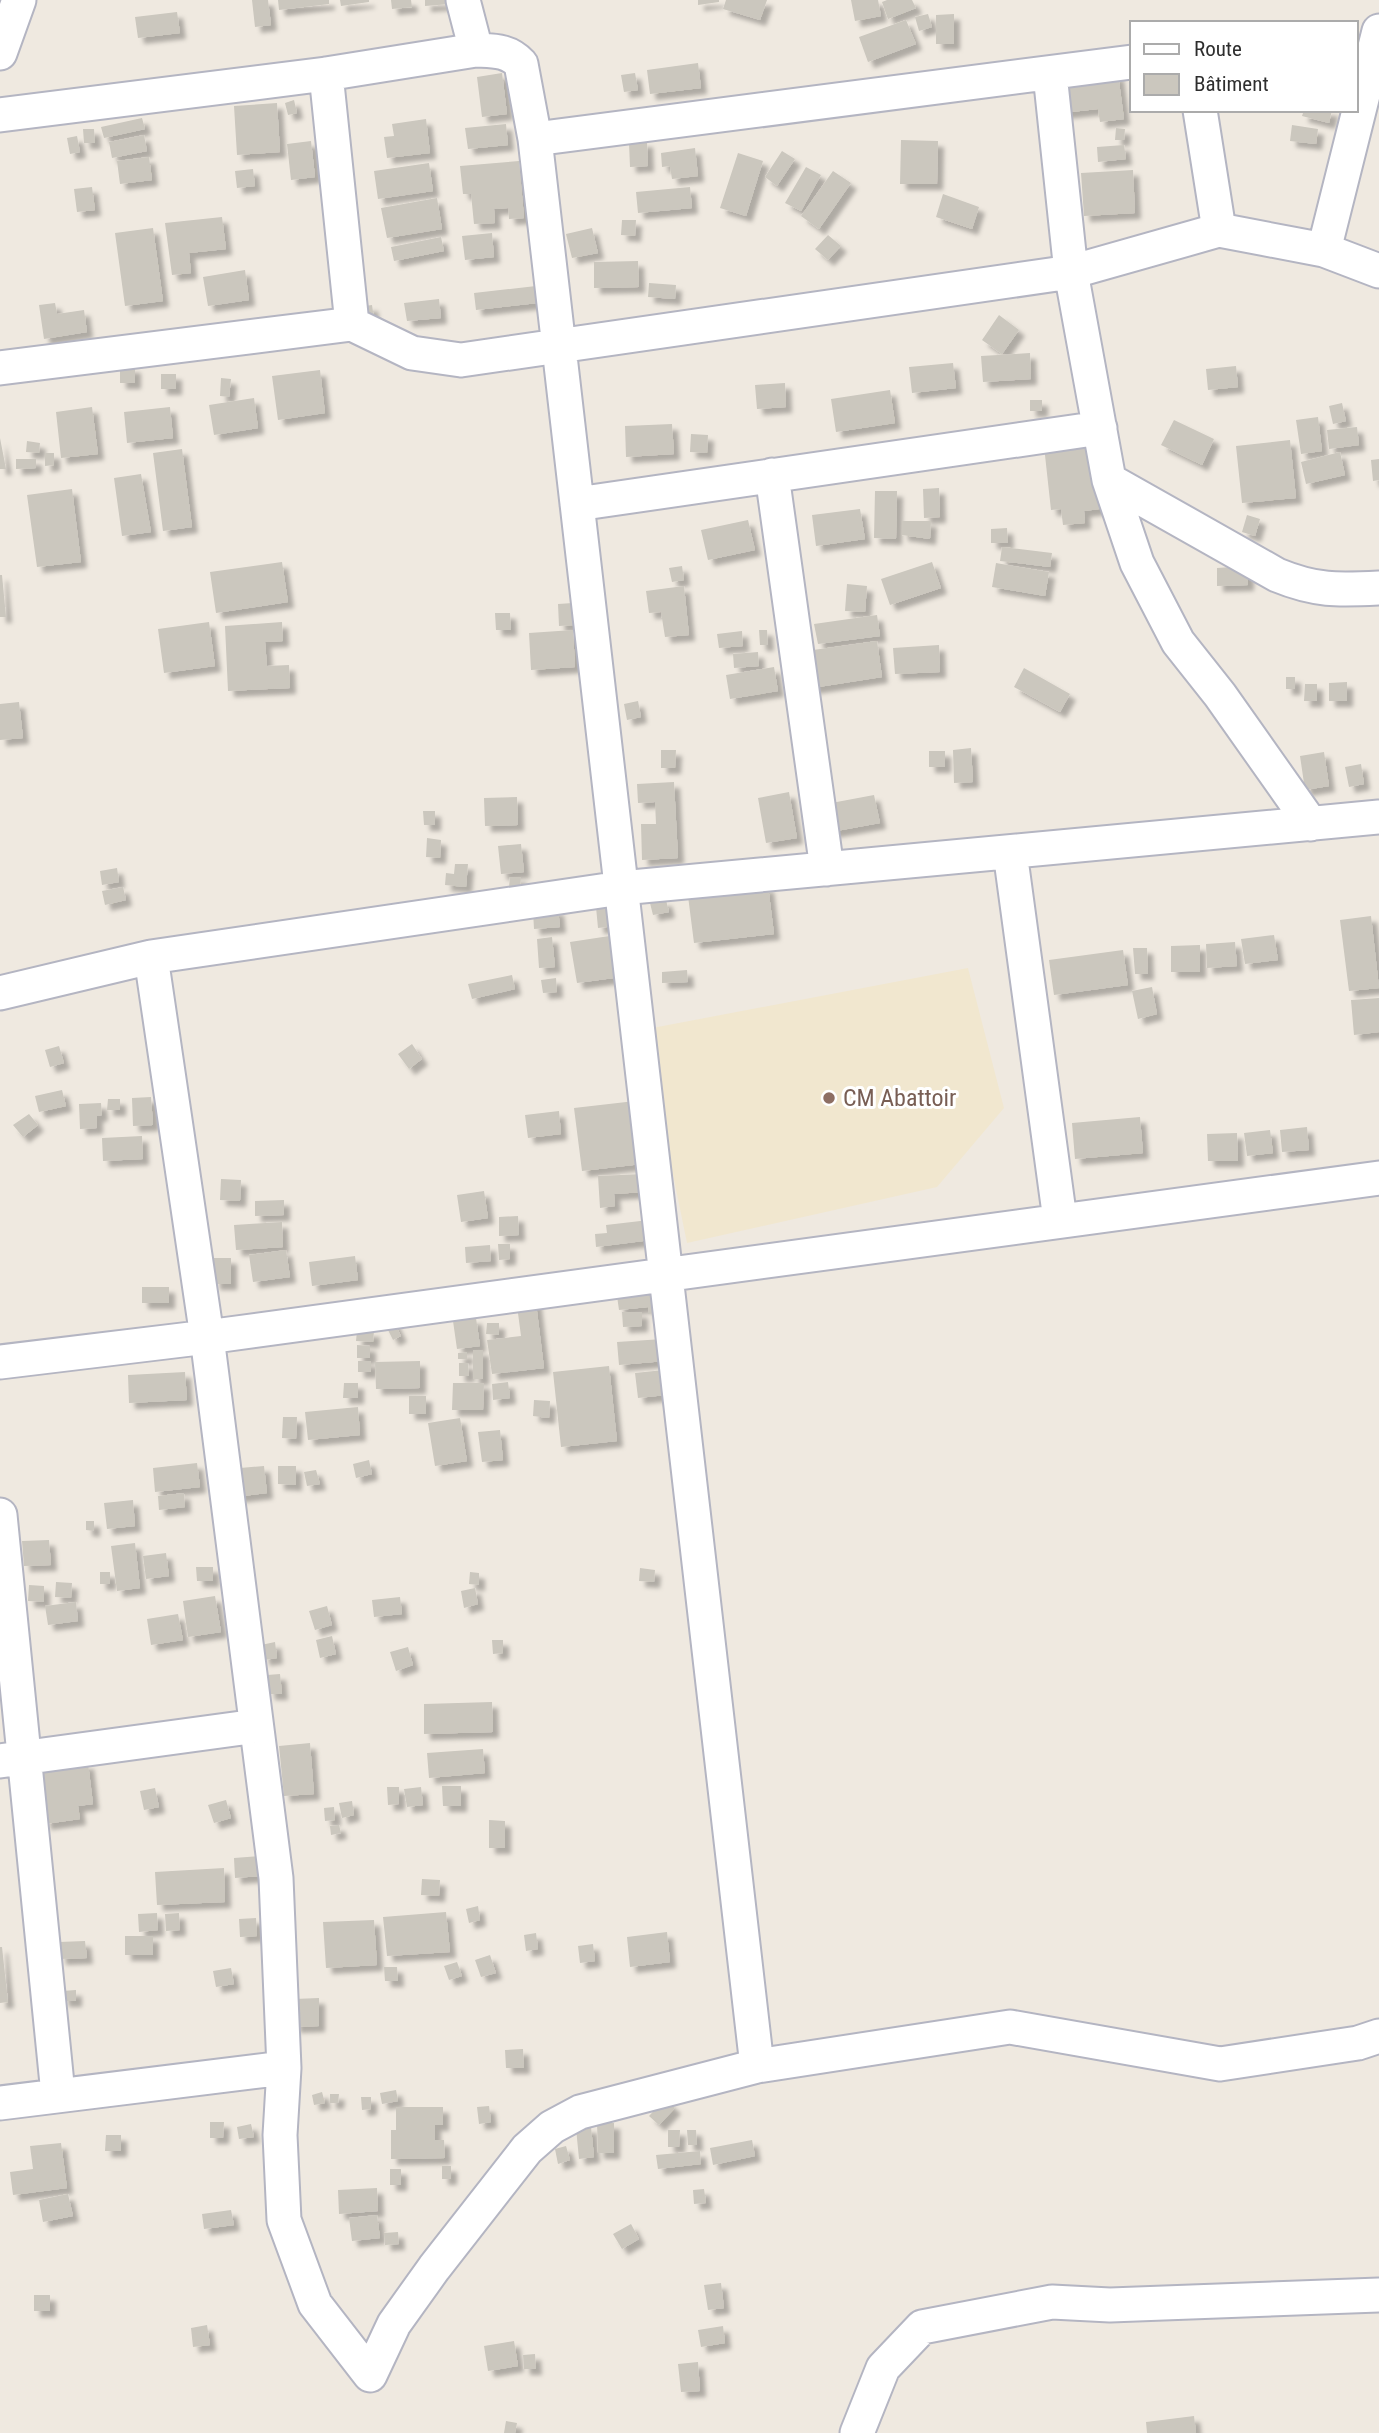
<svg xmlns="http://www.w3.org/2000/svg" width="1379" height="2433" font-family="'Roboto Condensed',sans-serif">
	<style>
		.education { fill: #f1e7cf }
		.building { fill: #cbc7be; filter: url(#shadow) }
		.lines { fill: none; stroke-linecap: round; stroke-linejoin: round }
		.minor-casing { stroke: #b4b5c2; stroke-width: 37 }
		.minor { stroke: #fff; stroke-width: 33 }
		.education-dot { fill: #8d6e63; stroke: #fff; stroke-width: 2.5 }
		.labels { text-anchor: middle; stroke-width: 6; stroke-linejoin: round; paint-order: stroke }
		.education-label { font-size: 24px; fill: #785e54; stroke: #fff; text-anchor: start }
	</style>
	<defs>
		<filter id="shadow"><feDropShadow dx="6" dy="6" stdDeviation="2" flood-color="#0004"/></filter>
	</defs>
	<rect width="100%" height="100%" fill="#efe9e0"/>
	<!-- education -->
	<path class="education" d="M968,968L1004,1108L937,1187L687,1243L655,1087L647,1029Z"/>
	<!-- building -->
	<path class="building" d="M252,0H268L271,25L255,27Z
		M278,0H329V4L279,10Z
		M340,0H369V2L341,6Z
		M391,0H411L412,7L392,9Z
		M425,0H475V2L425,6Z
		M698,0H719V2L698,5Z
		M726,0H767L760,20L723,9Z
		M851,0H878L881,16L855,21Z
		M887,0H912L916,8L888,19L882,2Z
		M177,12L180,33L138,38L135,17Z
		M928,14L932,27L919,31L915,17Z
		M954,14V44H936V15Z
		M906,20L916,44L868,62L859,37Z
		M698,63L701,88L650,94L647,70Z
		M502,73L507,114L482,117L477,77Z
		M635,73L638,90L624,92L621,75Z
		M1118,74L1124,119L1100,122L1098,109L1062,113L1058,81Z
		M294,100L297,113L288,115L285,103Z
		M277,103L280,152L237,155L234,106Z
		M1304,110H1332L1329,123L1302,116Z
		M142,118L145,129L104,138L101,127Z
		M426,119L430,153L387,158L384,137L394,136L392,124Z
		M506,124L508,145L468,149L465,128Z
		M1292,125L1318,129L1316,144L1290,141Z
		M1116,128L1125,129L1124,140H1115Z
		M83,129H94L95,143H84Z
		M144,135L147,151L112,158L109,142Z
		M77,136L80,152L70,154L67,138Z
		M901,140L938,141L937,184H900Z
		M311,141L315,177L291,180L287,144Z
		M647,141L648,166L630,167L629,143Z
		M1124,145L1126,159L1098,162L1097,147Z
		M695,148L698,176L672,179L670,166L662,167L661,153Z
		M782,151L795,159L777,186L765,177Z
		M738,153L763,161L746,216L720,208Z
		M149,157L152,180L120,184L117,161Z
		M519,161L524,218L509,219L508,208L494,209L495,223L474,224L471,194H463L460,166Z
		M429,163L433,191L378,199L374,171Z
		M806,167L821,175L801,211L785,203Z
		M253,169L255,186L237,188L235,171Z
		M1133,170L1135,213L1084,216L1081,173Z
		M833,171L851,183L819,229L801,216Z
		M92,187L95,210L77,212L74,189Z
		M690,187L692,208L638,213L636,192Z
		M943,194L979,207L972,229L936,217Z
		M437,198L442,229L387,238L381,208Z
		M222,217L226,249L189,253L191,273L172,275L165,223Z
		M622,220H636L635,236L621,235Z
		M153,228L163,301L125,306L115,233Z
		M592,228L598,253L572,258L566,234Z
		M492,233L494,257L465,260L462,236Z
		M828,235L841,246L828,260L815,249Z
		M441,237L444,251L394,261L391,247Z
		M638,261L639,287L594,288V262Z
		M245,270L249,300L208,306L203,277Z
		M649,283L676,285L675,299L648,297Z
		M536,286L538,303L476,310L474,293Z
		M439,299L441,318L407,321L404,303Z
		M55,303L57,314L84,310L87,332L44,339L39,305Z
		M372,305L374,319L358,307Z
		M999,315L1019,330L1002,354L982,340Z
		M1030,353L1031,379L983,382L981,356Z
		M953,363L956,388L912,393L909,367Z
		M1236,366L1238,387L1208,390L1206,369Z
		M120,367H135V383H120Z
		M320,370L325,413L278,420L272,376Z
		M161,374H176V389H161Z
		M221,378L231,379L229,397L220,396Z
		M785,383L786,407L757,409L755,385Z
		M890,390L895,423L836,432L831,399Z
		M254,398L258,428L214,435L209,405Z
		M1030,400H1042V411H1030Z
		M1342,403L1346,421L1333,424L1329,406Z
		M92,407L98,454L61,458L56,412Z
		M170,407L173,438L127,443L124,412Z
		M1318,417L1322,451L1301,454L1296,420Z
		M1174,420L1214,439L1202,465L1161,445Z
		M672,424L674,454L626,457L625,426Z
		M1357,427L1359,445L1329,449L1327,430Z
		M691,434L708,435L707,453L690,452Z
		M0,438L6,469H0Z
		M1104,439L1107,508L1084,511L1085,523L1063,525L1061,509L1051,510L1044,446Z
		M1290,440L1296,498L1242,503L1236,446Z
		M27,441L40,443L39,453L26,452Z
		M182,449L192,527L163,531L153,453Z
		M1340,452L1345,475L1306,484L1301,462Z
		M45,453H54V465L45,466Z
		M16,459H36V468L16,469Z
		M1379,459V480L1373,481L1371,460Z
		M141,474L151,532L122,536L114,478Z
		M939,488L940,517L924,518L923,489Z
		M72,489L81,562L37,567L27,495Z
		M875,491H897L896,539L874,538Z
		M860,509L865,539L816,546L812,515Z
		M1247,515L1260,519L1255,536L1242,532Z
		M748,520L755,550L708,560L701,530Z
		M902,521H931L930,539L902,535Z
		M1007,528L1008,543H991V529Z
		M1002,547L1052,553L1050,567L1000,561Z
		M282,562L288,602L216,613L210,572Z
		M932,562L941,588L890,605L881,579Z
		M996,563L1049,572L1045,596L992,587Z
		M682,566L684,580L672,582L669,568Z
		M1248,566V585L1217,586V568Z
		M0,575H2L6,617H0Z
		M847,584L867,586L865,612L845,611Z
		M684,586L689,635L665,637L661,612L649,613L646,591Z
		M573,603L574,625L559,626L558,604Z
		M495,613H510L511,630H496Z
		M877,615L880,636L818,644L814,624Z
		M209,622L215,666L164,673L158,629Z
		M282,622L283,641L265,642L267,666L289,665L290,688L228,691L225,626Z
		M573,630L575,667L531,670L529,633Z
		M759,630H767L768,645H760Z
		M742,631L743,646L719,648L717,634Z
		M877,641L882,677L812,688L806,651Z
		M939,645L940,672L895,674L893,648Z
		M758,652L759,666L734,668L733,654Z
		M774,667L778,691L730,699L726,675Z
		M1024,668L1070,694L1060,712L1014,687Z
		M1286,677H1295V689H1286Z
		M1347,682V701H1329V683Z
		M1305,684H1317V701H1304Z
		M638,701L641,717L627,720L624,704Z
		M19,702L23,738L0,740V704Z
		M971,748L973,782L954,783L953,750Z
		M661,750H676L675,768H661Z
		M929,751H945V767H929Z
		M1324,752L1329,786L1305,790L1300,756Z
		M1361,764L1364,784L1349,787L1345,767Z
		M674,782L678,858L642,860L641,824H656L655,802L638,803L637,784Z
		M789,792L797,838L766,843L758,798Z
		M874,795L880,823L831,832L826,804Z
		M517,797L518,825L485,826L484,798Z
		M423,811H435V825H424Z
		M427,838L441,840L440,858L426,857Z
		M521,844L524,872L501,874L498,846Z
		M455,864H468L466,887L445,885L446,873L454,874Z
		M117,868L119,882L102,885L100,871Z
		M510,877H521L520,888L509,887Z
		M768,886L774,934L694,943L688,896Z
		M123,887L126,900L105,905L102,891Z
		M666,900L669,912L653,915L650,903Z
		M613,905L616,926L598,928L596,907Z
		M558,909L560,927L534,929L533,911Z
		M1371,916L1379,988L1349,991L1340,920Z
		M616,935L621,977L577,983L570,942Z
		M1274,935L1278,960L1245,964L1241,939Z
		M552,937L555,967L539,968L537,939Z
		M1235,942L1237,966L1207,968L1206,944Z
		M1200,945V972H1171V946Z
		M1133,948H1147L1148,974H1135Z
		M1123,950L1128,985L1054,995L1049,960Z
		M687,970L688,982L662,983V972Z
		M512,975L515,989L472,999L468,984Z
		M556,978L557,992L543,993L541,980Z
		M1152,987L1157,1014L1138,1019L1132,991Z
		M1379,998V1032L1354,1035L1351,1000Z
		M412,1044L422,1059L409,1069L398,1054Z
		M59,1046L64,1063L50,1067L45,1050Z
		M62,1090L66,1106L39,1112L35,1096Z
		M151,1097L153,1125L133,1126L132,1098Z
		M108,1099H120V1110H107Z
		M635,1101L642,1164L582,1171L574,1108Z
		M101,1103L102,1115L97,1116V1128L80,1129L79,1104Z
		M559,1111L561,1134L528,1138L525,1115Z
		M29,1114L38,1125L23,1137L13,1125Z
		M1140,1117L1143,1153L1075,1159L1072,1123Z
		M1307,1127L1309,1150L1282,1152L1280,1130Z
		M1270,1130L1273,1153L1247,1156L1244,1133Z
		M1237,1133L1238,1161H1208L1207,1134Z
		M142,1136L143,1159L103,1161L102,1138Z
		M643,1174L644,1192L614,1194L615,1206L600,1208L598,1176Z
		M221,1179L241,1180L240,1201L220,1200Z
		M484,1191L488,1218L461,1222L457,1195Z
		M284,1200V1215L255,1216V1201Z
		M518,1216L519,1235L499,1236V1217Z
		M649,1220L651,1240L596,1247L595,1234L607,1233L606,1225Z
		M282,1222L283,1247L236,1250L234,1225Z
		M498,1244H510V1259L499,1260Z
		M490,1245L491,1261L466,1263L465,1247Z
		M286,1250L290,1277L253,1282L249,1255Z
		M355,1256L358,1280L312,1286L309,1262Z
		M214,1258H231V1284H214Z
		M659,1285L662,1313L648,1314V1307L619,1310L616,1289Z
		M142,1287H169V1303H142Z
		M535,1295L544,1368L492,1374L487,1340L521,1336L516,1298Z
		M622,1312H642V1326L623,1327Z
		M476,1318L480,1346L457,1349L453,1321Z
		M393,1320L401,1336L393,1340L385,1324Z
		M487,1323H499V1335L486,1334Z
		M357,1331H374L373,1342L356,1341Z
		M663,1339L665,1361L619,1365L617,1342Z
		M357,1345L370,1346V1358H357Z
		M473,1350H483V1379H473Z
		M467,1352V1359H458V1353Z
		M358,1361H371V1372H358Z
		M420,1361V1388L376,1389L375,1362Z
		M459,1363H468L469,1376H459Z
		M609,1366L617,1441L561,1447L553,1372Z
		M664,1370L666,1395L638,1398L635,1373Z
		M185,1372L187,1400L129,1403L128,1375Z
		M508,1382L510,1398L493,1400L492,1384Z
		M344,1383H358V1398H343Z
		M453,1383H484L483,1410H452Z
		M409,1396H426V1414H409Z
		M534,1400L550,1401L549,1418L533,1416Z
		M358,1407L360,1435L308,1440L305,1412Z
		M283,1417H297L296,1439L282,1438Z
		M460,1418L467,1461L435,1466L428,1423Z
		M500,1430L503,1460L482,1462L478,1432Z
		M369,1460L372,1474L356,1478L353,1464Z
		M197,1463L200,1487L155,1492L153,1468Z
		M264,1466L267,1493L235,1497L240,1468Z
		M278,1466H296V1485L278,1484Z
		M316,1470L320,1484L307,1486L304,1472Z
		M184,1493L185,1507L159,1510L158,1496Z
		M133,1500L135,1526L107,1529L104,1503Z
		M86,1521H94V1531L86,1530Z
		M49,1540L51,1565L24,1566L22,1541Z
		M135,1543L140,1588L117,1591L111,1546Z
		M166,1553L169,1576L146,1579L143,1556Z
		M196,1567H213V1581H197Z
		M640,1568L655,1570L654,1582L639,1581Z
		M100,1572H110V1584H100Z
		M470,1572L479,1573V1585L469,1584Z
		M56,1582L72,1583L71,1598L55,1597Z
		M29,1585L44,1586V1602L28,1601Z
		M475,1588L478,1604L464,1608L461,1591Z
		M215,1596L221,1632L188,1637L183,1601Z
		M400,1597L402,1614L374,1617L372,1600Z
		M76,1602L78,1621L48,1625L45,1606Z
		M327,1606L332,1625L315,1630L309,1611Z
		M178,1614L183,1640L151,1645L147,1619Z
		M332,1636L336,1654L320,1658L316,1640Z
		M492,1640H503V1653L493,1654Z
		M275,1642L277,1658L264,1660L261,1645Z
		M408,1647L413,1665L396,1671L390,1652Z
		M280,1674L282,1694H269L267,1675Z
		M492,1702L493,1732L424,1734V1704Z
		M310,1743L314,1794L284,1796L279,1746Z
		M483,1749L485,1773L429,1778L427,1753Z
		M88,1763L93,1804L78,1806L80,1819L45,1824L39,1769Z
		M442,1786H461V1806H443Z
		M387,1787H399V1804L388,1805Z
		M421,1787L423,1805L407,1807L404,1789Z
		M155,1788L159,1807L144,1810L140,1791Z
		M226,1800L231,1818L214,1823L208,1805Z
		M352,1801L354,1815L342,1818L339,1803Z
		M334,1807L335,1820L325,1821L324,1808Z
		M489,1820L505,1821V1848H489Z
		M339,1825L341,1833L331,1835L330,1826Z
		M259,1856L261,1876L235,1878L234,1858Z
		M224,1868L225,1902L157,1905L155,1872Z
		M422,1879L440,1880L439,1896L421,1895Z
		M478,1906L480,1920L469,1923L466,1909Z
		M446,1912L450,1952L387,1956L383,1917Z
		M157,1913L158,1930L139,1932L138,1914Z
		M179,1913L180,1930L166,1931L165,1914Z
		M256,1918L257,1936L240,1937L239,1919Z
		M374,1920L377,1965L326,1968L323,1922Z
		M667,1932L670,1962L630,1967L627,1937Z
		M536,1933L538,1949L526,1951L524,1935Z
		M125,1936H153V1955H125Z
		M85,1941L87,1958L60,1959L59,1942Z
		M593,1944L595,1961L580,1963L578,1946Z
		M0,1947H2L8,2002L0,2003Z
		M490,1955L496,1973L481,1977L475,1960Z
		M457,1962L462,1976L449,1980L444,1966Z
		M384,1967H397L398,1981H385Z
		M231,1968L234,1984L216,1987L213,1971Z
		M76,1990V2001H63L62,1991Z
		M319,1998V2026L294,2027V1999Z
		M523,2049L524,2068H506L505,2050Z
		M396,2090L398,2101L382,2104L380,2093Z
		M322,2092L325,2103L314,2105L312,2095Z
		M330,2094H339L338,2103H330Z
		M361,2097H371V2109L362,2110Z
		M665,2099L675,2108L659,2125L649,2116Z
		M489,2106L491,2122L479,2124L477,2107Z
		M396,2107H443V2125H435V2140H444L445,2158L391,2159V2130H396Z
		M210,2122H224L223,2138H210Z
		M597,2123H614V2153H598Z
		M251,2124L254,2137L239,2139L237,2127Z
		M591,2127L594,2157L579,2159L576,2128Z
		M668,2130H680L679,2147H668Z
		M687,2130H696L697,2145H688Z
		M106,2135H121V2151H105Z
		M752,2140L755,2156L713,2165L710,2148Z
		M61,2143L67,2188L13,2195L10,2172L33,2169L30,2146Z
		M566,2146L570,2160L558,2164L555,2149Z
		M700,2151L701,2164L658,2169L656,2155Z
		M442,2166H451V2179H442Z
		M390,2169H401V2185H390Z
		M377,2188L378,2211L339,2214L338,2190Z
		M704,2189L706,2203L694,2204L693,2190Z
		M68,2194L73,2216L43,2222L39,2200Z
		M231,2210L234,2225L204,2229L202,2214Z
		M377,2215L380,2238L352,2241L349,2218Z
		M631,2224L639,2239L622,2249L613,2234Z
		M398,2232L399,2244L385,2245L384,2233Z
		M721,2283L724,2308L708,2310L704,2285Z
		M34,2295H50V2311H34Z
		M207,2325L210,2345L193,2347L191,2328Z
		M723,2326L725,2343L701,2347L698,2330Z
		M514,2341L518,2366L488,2371L484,2346Z
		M535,2354L536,2369H524L523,2355Z
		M698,2362L700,2391L681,2392L678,2364Z
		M1194,2416L1196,2433H1147L1146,2422Z
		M506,2421L517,2423L515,2433H504Z"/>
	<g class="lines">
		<!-- minor casing -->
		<g class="minor-casing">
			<path id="minor" d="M463,0L476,50
				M0,53L19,0
				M326,74L352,324
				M1050,74L1071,272L1109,480L1137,563L1178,642L1220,695L1311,824
				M1200,110L1219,230
				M0,115L326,74L476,50C494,51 508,50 521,64L535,139L1132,62
				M535,139L757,2066
				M1324,250L1379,31
				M0,368L352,324L412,353L461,360L1071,272L1219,230L1324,250L1379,271
				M772,475L827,869
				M1109,480L1277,575C1316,591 1337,590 1379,588
				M577,504L1100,428
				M1010,852L1060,1220
				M151,957L207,1337L276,1878L284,2068L280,2135L284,2220L315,2304L370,2375L394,2324L434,2268L527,2149L552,2127L580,2112L757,2066L1010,2027L1220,2064L1358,2043L1379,2036
				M0,993L151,957L621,888L1379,817
				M0,1362L207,1337L1379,1178
				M0,1515L58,2094
				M0,1761L256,1726
				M0,2103L284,2068
				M857,2433L883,2368L922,2327L1052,2302L1110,2305L1379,2295"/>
		</g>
		<!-- minor -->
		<use href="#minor" class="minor"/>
	</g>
	<!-- markers -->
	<circle class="education-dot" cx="829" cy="1098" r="7"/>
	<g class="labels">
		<!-- education labels -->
		<g class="education-label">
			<text x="843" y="1106">CM Abattoir</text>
		</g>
	</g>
	<!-- legend -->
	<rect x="1130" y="21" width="228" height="91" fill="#ffffff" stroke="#ababab" stroke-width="2"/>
	<rect x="1144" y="44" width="35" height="10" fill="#ffffff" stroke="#ababab" stroke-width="2"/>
	<text x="1194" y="56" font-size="21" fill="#2e2e2e">Route</text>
	<rect x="1144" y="74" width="35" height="21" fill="#cbc7be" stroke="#ababab" stroke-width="2"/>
	<text x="1194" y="91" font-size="21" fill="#2e2e2e">Bâtiment</text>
</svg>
